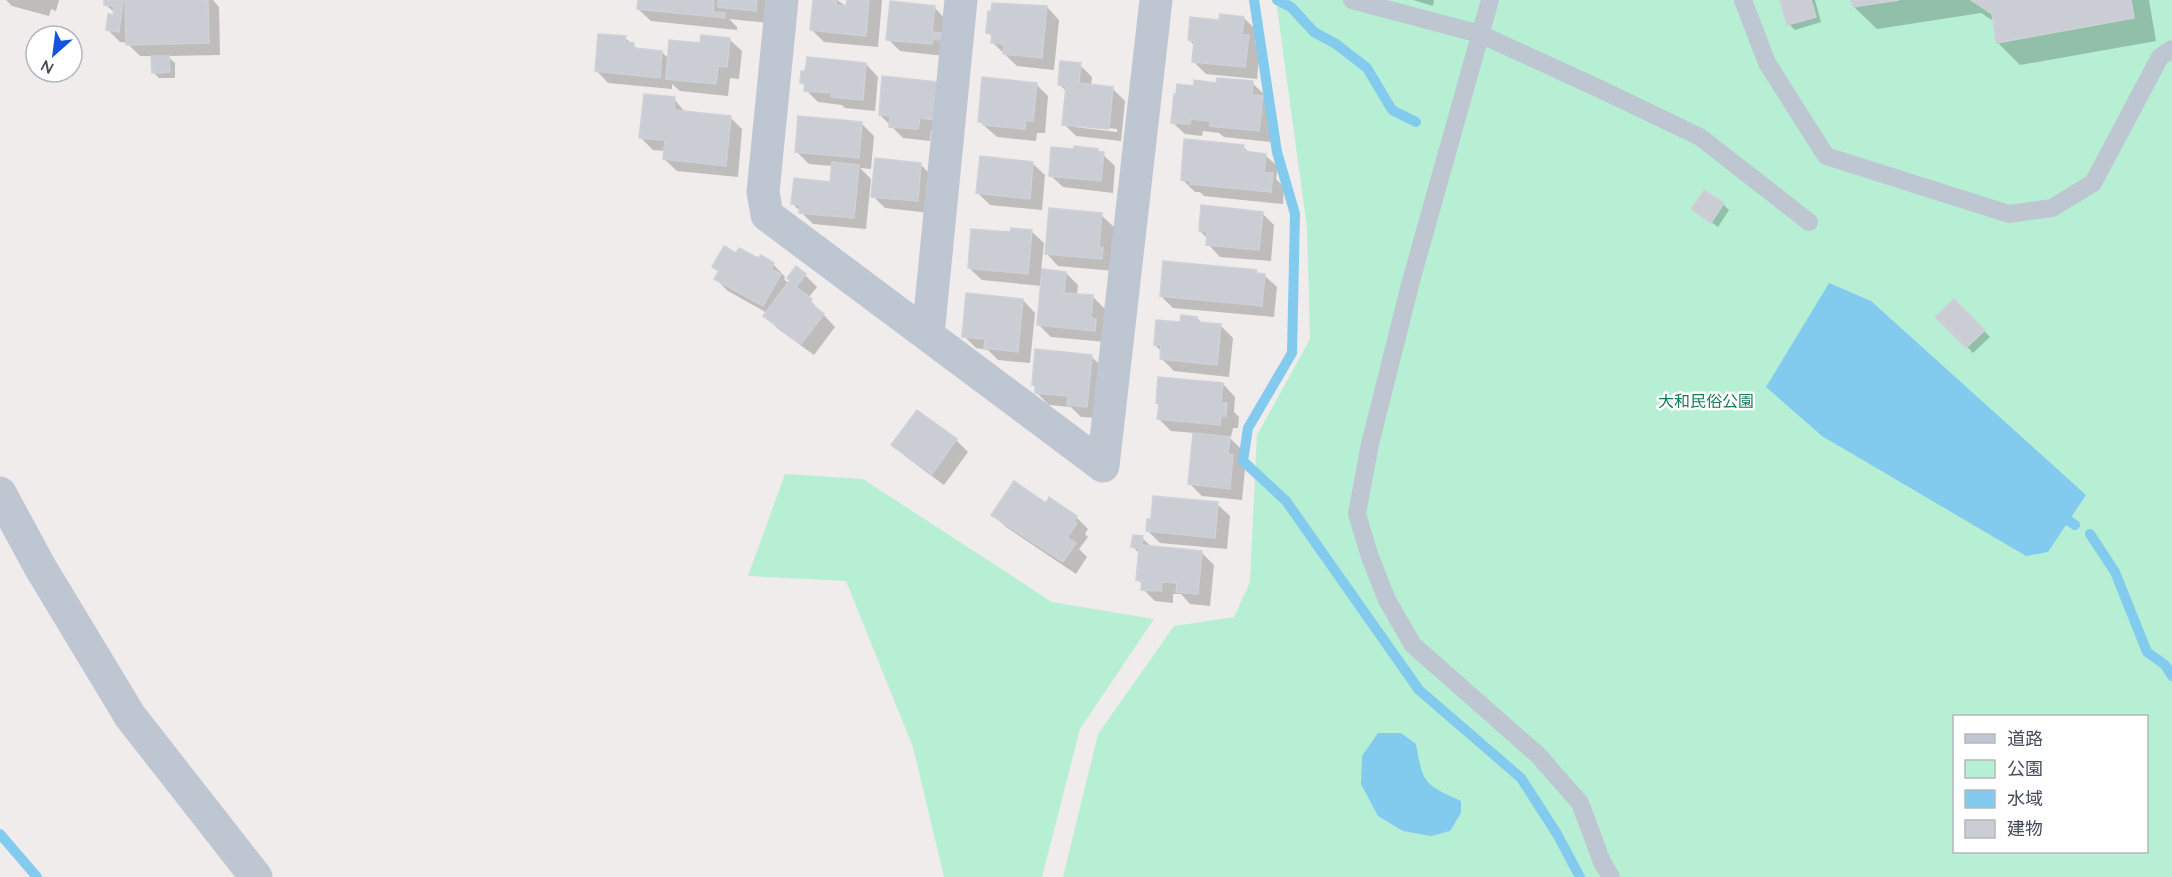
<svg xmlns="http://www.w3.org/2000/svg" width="2172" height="877" font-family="Quicksand,'Noto Sans JP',sans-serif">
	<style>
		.green { fill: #b7efd4; fill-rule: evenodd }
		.water { fill: #82caee }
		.shadow { fill: #0003; fill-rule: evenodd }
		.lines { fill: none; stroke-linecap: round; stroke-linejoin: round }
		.stream { stroke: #82caee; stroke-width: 10 }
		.building { fill: #cbcdd4; stroke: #cfd1d8; stroke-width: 1.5 }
		.service { stroke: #bec6d2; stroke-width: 18 }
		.minor { stroke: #bec6d2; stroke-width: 33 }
		.labels { text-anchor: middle; stroke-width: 5; stroke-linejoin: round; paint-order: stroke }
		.park-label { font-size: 16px; fill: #137c54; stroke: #fff }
	</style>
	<rect width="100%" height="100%" fill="#efeceb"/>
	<!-- green -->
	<path class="green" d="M1276,0H2172V877H1063L1098,734L1174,626L1234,617L1250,582L1257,435L1310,339L1307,228ZM1954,716H2146V852H1954Z
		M785,474L863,479L1052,602L1154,619L1080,729L1042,877H944L913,747L846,581L748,576Z"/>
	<!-- water -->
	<path class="water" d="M1829,283L1871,301L2086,495L2048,552L2026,556L1822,436L1766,387Z
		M1378,733H1401L1416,744C1423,784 1424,784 1461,801V813L1450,831L1431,836L1403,831L1378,816L1361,784L1362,756Z"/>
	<!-- shadow -->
	<path class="shadow" d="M6,0H59L56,11L51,9L49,16L12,6Z
		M106,0H213L219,7L220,55L167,56L175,63V78H159L153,72V56H140L127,43L120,42L108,30L115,13L105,4Z
		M638,0H770L768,23L729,19L737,27V30L651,21L638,9Z
		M814,0H837L847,7L848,0H882L878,47L824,42L812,30Z
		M1413,0H1434L1433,6Z
		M1782,0H1815L1821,22L1795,30L1789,24Z
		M1853,0H2149L2156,41L2020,65L1997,42L1995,22L1981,13L1877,29L1854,7Z
		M934,7L946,20L944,56L900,51L888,39Z
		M1047,7L1059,20L1054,70L1017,66L992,42L993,38L988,32Z
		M1244,18L1256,30L1255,43L1260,49L1257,79L1206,74L1194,62L1195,46L1189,40L1221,21Z
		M625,38L639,50L662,52L669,59L702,45L729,39L742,51L739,79L730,78L728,96L680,91L672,84V89L608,83L596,70Z
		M866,64L878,77L875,111L845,108L842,105L818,102L806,90V87L801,82Z
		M1080,65L1092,77L1091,86L1112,88L1125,101L1121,141L1076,136L1064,124L1067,92L1060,85ZM1075,124L1117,129V132L1075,127Z
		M937,83L946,131L931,130L930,141L903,138L880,115Z
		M1252,83L1265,95L1264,100L1274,110L1271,142L1224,137L1219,133L1203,131L1202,136L1185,134L1172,122L1218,84Z
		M1036,84L1048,96L1045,133H1037L1036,141L997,137L979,121Z
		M674,99L686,113L730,117L742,129L738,177L677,171L664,159L665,151L653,150L641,138Z
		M862,124L874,136L871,169L860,168L871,179L866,229L813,224L793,204L831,183L833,166L809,164L796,151Z
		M1243,147L1250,153L1265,155L1278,167L1276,179L1284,187L1283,204L1204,196L1200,192H1195L1182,179Z
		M1098,150L1115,166L1113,193L1063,187L1050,175Z
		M1032,163L1045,175L1042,210L990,205L978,193Z
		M920,164L933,177L930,213L885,208L873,196Z
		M1723,204L1729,210L1718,227L1693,209Z
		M1262,213L1274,225L1271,261L1220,257L1208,244V239L1200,231Z
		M1101,215L1114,227V271L1058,266L1046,253Z
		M1031,231L1044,243L1041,271L1066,273L1078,285L1077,295L1093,297L1105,309L1106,342L1051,337L1038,324L1042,286L982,280L969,268L1012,234Z
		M737,255L773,264L785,277L784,279L789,284L805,275L817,287L808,298L835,327L814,355L777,328L765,316L767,313L728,291L716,279L720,273L714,267Z
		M1256,272L1259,275H1264L1277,287L1274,317L1173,308L1161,296Z
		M1023,300L1035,313L1030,363L998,360L988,350L976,348L964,336Z
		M1954,301L1990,337L1973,353L1938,317Z
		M1197,318L1203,324L1221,326L1233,338L1229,377L1174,371L1162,359V352L1155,345L1181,323Z
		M1091,356L1103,368L1099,418L1081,417L1071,407L1049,405L1036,392L1037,387L1034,384Z
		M1223,384L1235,397L1234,412L1239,417L1238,428H1233L1231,437L1228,436L1242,450L1240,464L1245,469L1242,500L1202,496L1190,484L1195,433L1171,431L1159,419L1160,406L1157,403Z
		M956,440L968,452L944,485L906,457L893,445Z
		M1217,504L1230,516L1227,549L1160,543L1148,531Z
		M1047,505L1076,517L1088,529L1085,534L1088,537L1079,549L1087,557L1076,574L1006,527L993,515Z
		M1142,538L1152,547L1201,552L1214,565L1210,606L1190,604L1181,594H1173V603L1155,601L1143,589V585L1137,579L1140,554L1133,547Z"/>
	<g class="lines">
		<!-- stream -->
		<path class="stream" d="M1254,0L1277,152L1295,214L1292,353L1248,428L1243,461L1286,501L1419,690L1521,778L1557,834L1580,877
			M1277,0L1291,7L1314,32L1336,44L1367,68L1392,110L1416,122
			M2069,521L2075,525
			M2090,534L2115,572L2147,652L2165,665L2172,676
			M0,834L37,877"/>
	</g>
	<!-- building -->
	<path class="building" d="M104,0H123L119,32L106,30L108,14L113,15L114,6L104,5Z
		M125,0H208L209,43L126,45Z
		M638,0H714L713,12L725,13V18L637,9Z
		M718,0H757L756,11L718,7Z
		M813,0H836V5L846,6L847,0H869L866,36L810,30Z
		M1780,0H1811L1816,17L1787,25Z
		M1851,0H1899L1853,7Z
		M1971,0H2131L2134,18L1996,43L1992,14Z
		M890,1L935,6L932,32L941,33L940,40L933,39L932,44L886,40Z
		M992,3L1047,6L1042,58L1003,54L1004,44L991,43L992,34L986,33L988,11H991Z
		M1220,14L1244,17L1242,35H1249L1245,67L1192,62L1194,41L1188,40L1190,17L1219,20Z
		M598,34L626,36L625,42L634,43V48L662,51L660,78L595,71Z
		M701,35L730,38L727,67L718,66L716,84L666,79L669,40L700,43Z
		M151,56H169L170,72L152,73Z
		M807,57L866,63L863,100L831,97L832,93L804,91L805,83H800L801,71H805Z
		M1060,61L1081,63L1079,83L1113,87L1109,129L1062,125L1066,86L1058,85Z
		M882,76L937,82L934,120L920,118L918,129L889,127L890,116L879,115Z
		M982,77L1037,83L1033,121H1025V129L983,125V122H978Z
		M1217,78L1253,81L1252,95L1263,96L1259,131L1210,126V121L1191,119L1190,124L1171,123L1174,94H1176L1177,84L1194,86V80L1216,83Z
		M644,94L675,97L674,110L731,116L726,166L663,159L665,140L639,138Z
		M798,116L862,122L859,158L795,152Z
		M1184,139L1244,145L1243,151L1266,154L1264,173H1273L1271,192L1190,184L1191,181L1181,180Z
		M1074,146L1098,149V152H1104L1101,181L1049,176L1051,147L1074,149Z
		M980,156L1033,162L1030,199L976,193Z
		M875,158L921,163L918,201L871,197Z
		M832,162L859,165L854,218L799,213L800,205L791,204L794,178L830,182Z
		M1704,190L1724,203L1711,223L1691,209Z
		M1201,205L1263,212L1259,250L1206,245L1207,232L1199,231Z
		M1049,208L1102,213L1099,247L1103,248L1102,259L1045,254Z
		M1011,228L1032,230L1028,274L968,268L971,229L1010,232Z
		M724,246L736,253L739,248L758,258L761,255L774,263L771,269L781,274L763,306L714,279L719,271L712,267Z
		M1163,261L1257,270L1256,273L1265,274L1262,306L1160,296Z
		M796,266L806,274L796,287L812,299L810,303L824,314L801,344L763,316L790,280L787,278Z
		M1042,269L1066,272L1064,293L1093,295L1091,318L1096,319L1095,331L1037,325Z
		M966,293L1023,299L1018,352L984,348L985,339L962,337Z
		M1954,299L1985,330L1966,348L1935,317Z
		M1181,315L1197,317V322L1221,324L1217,365L1160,359L1161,345H1154L1156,320L1180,322Z
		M1035,349L1092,355L1087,407L1067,405L1068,396L1035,393V385H1032Z
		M1158,377L1223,383L1221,403H1227L1226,416H1221L1220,425L1157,419L1159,404L1156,403Z
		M917,410L957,439L932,474L891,445Z
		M1193,433L1230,437L1228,454L1233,455L1230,489L1188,484Z
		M1014,481L1046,503L1049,497L1077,516L1074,521L1077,523L1067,538L1076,543L1063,562L991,515Z
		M1153,496L1218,502L1215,538L1146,531L1147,519H1151Z
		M1133,535L1143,536L1142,545L1202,551L1198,594L1176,592L1177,583L1162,582L1161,591L1141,590L1142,581L1136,580L1139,548L1131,547Z"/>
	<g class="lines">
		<!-- service -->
		<path class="service" d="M1352,0L1480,34L1602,90L1700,137L1809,222
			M1490,0L1411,281L1370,444L1357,514L1370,557L1387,600L1413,645L1538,755L1580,803L1602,862L1611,877
			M1743,0L1767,63L1826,156L2009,214L2052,208L2093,183L2160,57L2172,49"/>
		<!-- minor -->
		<path class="minor" d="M782,0L763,192L767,215L1103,466L1156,0
			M928,335L961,0
			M0,493L40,567L130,716L256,877"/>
	</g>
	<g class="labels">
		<!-- park labels -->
		<g class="park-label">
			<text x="1706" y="407">大和民俗公園</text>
		</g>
	</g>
	<!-- legend -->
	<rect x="1953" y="715" width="195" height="138" fill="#ffffff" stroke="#b4b7bd" stroke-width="1.5"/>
	<rect x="1965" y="734" width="30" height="9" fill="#bec6d2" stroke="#b4b7bd" stroke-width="1.5"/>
	<text x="2007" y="745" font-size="18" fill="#444c5a">道路</text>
	<rect x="1965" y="760" width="30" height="18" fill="#b7efd4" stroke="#b4b7bd" stroke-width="1.5"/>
	<text x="2007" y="775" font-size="18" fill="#444c5a">公園</text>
	<rect x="1965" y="790" width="30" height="18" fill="#82caee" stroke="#b4b7bd" stroke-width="1.5"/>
	<text x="2007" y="805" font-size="18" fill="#444c5a">水域</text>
	<rect x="1965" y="820" width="30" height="18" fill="#cbcdd4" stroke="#b4b7bd" stroke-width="1.5"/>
	<text x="2007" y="835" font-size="18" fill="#444c5a">建物</text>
	<!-- north arrow -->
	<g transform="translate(54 54) rotate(208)"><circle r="28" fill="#ffffff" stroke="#b4b7bd" stroke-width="1.5"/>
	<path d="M0-4.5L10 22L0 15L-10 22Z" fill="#1354e1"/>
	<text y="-9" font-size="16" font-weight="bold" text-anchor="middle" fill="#444c5a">N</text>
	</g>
</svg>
